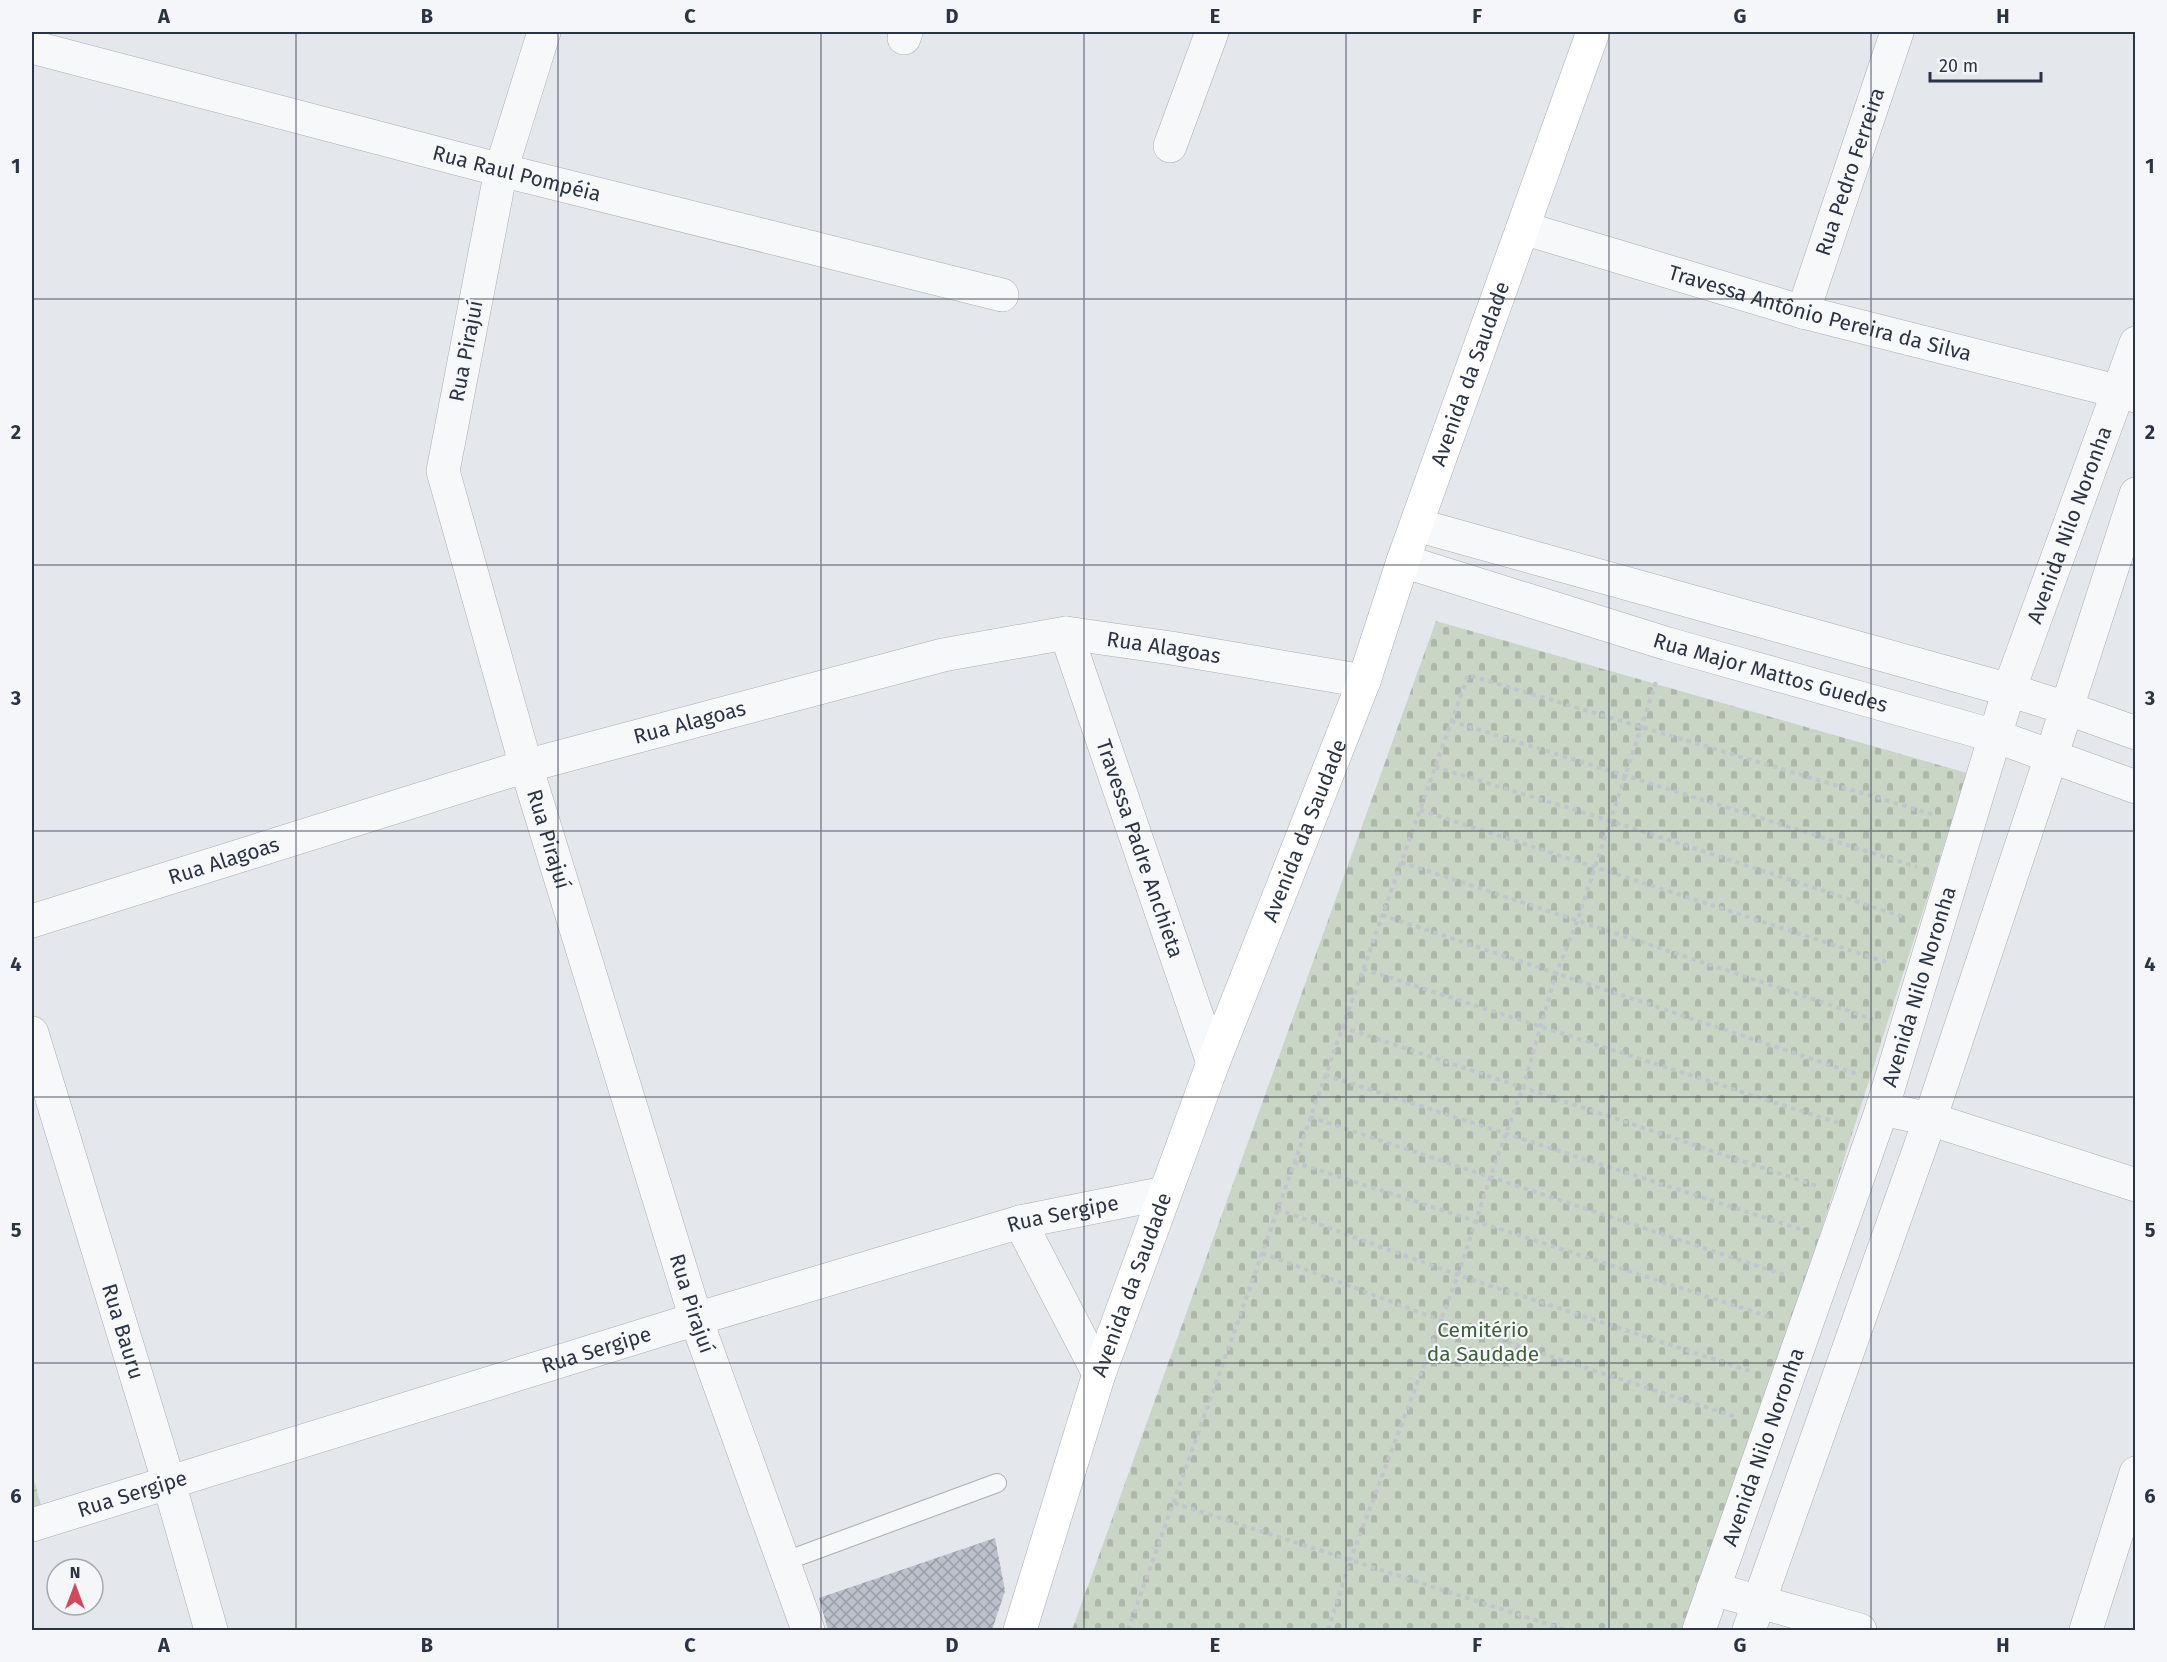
<svg xmlns="http://www.w3.org/2000/svg" width="2167" height="1662" font-family="'Fira Sans',sans-serif">
	<style>
		.cemetery { fill: url(#cemetery-stones) }
		.park { fill: url(#park-crowns) }
		.building { fill: url(#building-cross-hatch) }
		.lines { fill: none; stroke-linecap: round; stroke-linejoin: round }
		.service-casing { stroke: #a9aeb7; stroke-width: 20 }
		.minor-casing { stroke: #a9aeb7; stroke-width: 34 }
		.secondary-casing { stroke: #a9aeb7; stroke-width: 34 }
		.path { stroke: #c2c5cb; stroke-width: 4; stroke-dasharray: 4.5 4.5; stroke-linecap: butt }
		.service { stroke: #f7f8fa; stroke-width: 18 }
		.minor { stroke: #f7f8fa; stroke-width: 33 }
		.secondary { stroke: #fff; stroke-width: 33 }
		.grid { fill: none; stroke: #2b3445; stroke-width: 1.5; stroke-opacity: 0.55 }
		.labels { text-anchor: middle; stroke-width: 4.5; stroke-linejoin: round; paint-order: stroke }
		.street-label { font-size: 21px; fill: #2b3445; stroke: #f4f6f9 }
		.park-label { font-size: 21px; fill: #3f6138; stroke: #f4f6f9 }
		.neatline { fill: none; stroke: #2b3445; stroke-width: 2 }
		.grid-label { font-size: 20px; text-anchor: middle; font-weight: bold; fill: #2b3445 }
	</style>
	<defs>
		<pattern id="cemetery-stones" width="16" height="16" patternUnits="userSpaceOnUse" patternTransform="scale(1.5)"><rect width="16" height="16" fill="#c9d6c5"/><path d="M2 7V4a2 2 0 0 1 4 0v3zM10 15v-3a2 2 0 0 1 4 0v3z" fill="#adb8ab"/></pattern>
		<pattern id="park-crowns" width="20" height="18" patternUnits="userSpaceOnUse" patternTransform="scale(1.5)"><rect width="20" height="18" fill="#c9d6c5"/><path d="M2 6a3 3 0 1 1 6 0M12 15a3 3 0 1 1 6 0" fill="none" stroke="#adb8ab"/></pattern>
		<pattern id="building-cross-hatch" width="8" height="8" patternUnits="userSpaceOnUse" patternTransform="scale(1.5)"><rect width="8" height="8" fill="#bbc0ca"/><path d="M0 0l8 8M0 8l8-8" fill="none" stroke="#989da6"/></pattern>
	</defs>
	<rect width="100%" height="100%" fill="#e4e7ec"/>
	<!-- cemetery -->
	<path class="cemetery" d="M1436,621L1967,773L1694,1630H1072Z"/>
	<!-- park -->
	<path class="park" d="M32,1473L41,1505L32,1508Z"/>
	<!-- building -->
	<path class="building" d="M995,1538L1005,1591L992,1630H828L819,1598Z"/>
	<g class="lines">
		<!-- service casing -->
		<g class="service-casing">
			<path id="service" d="M783,1562L997,1483"/>
		</g>
		<!-- minor casing -->
		<g class="minor-casing">
			<g id="minor">
				<path id="s1" d="M544,32L501,170L443,471L526,766L696,1319L808,1630"/>
				<path d="M904,38L906,32"/>
				<path id="s2" d="M32,47L501,170L1002,295"/>
				<path d="M1170,146L1212,32"/>
				<path id="s3" d="M1523,228L1803,312L2136,396"/>
				<path id="s4" d="M1803,312L1897,32"/>
				<path d="M1417,525L2009,690L2066,708L2136,733"/>
				<path id="s5" d="M1403,561L1668,644L1995,736L2136,787"/>
				<path id="s6" d="M1066,633L1213,1063"/>
				<path id="s7" d="M32,921L526,766L943,655L1066,633L1171,648L1364,681"/>
				<path id="s8" d="M32,1033L169,1483L211,1630"/>
				<path d="M1882,1109L1930,1119L2136,1185"/>
				<path d="M1020,1222L1099,1374"/>
				<path id="s9" d="M32,1525L696,1319L1020,1222L1165,1193"/>
				<path d="M1713,1589L1860,1630"/>
				<path id="s10" d="M1699,1630L1882,1109L2009,690L2136,343"/>
				<path d="M1749,1630L1930,1119L2051,757L2136,494"/>
				<path d="M2086,1630L2136,1473"/>
			</g>
		</g>
		<!-- secondary casing -->
		<g class="secondary-casing">
			<g id="secondary">
				<path id="s11" d="M1020,1630L1099,1374L1213,1063L1364,681L1403,561L1593,32"/>
			</g>
		</g>
		<!-- path -->
		<path class="path" d="M1451,721L1917,867
			M1435,767L1611,821L1904,917
			M1420,810L1889,963
			M1401,862L1873,1019
			M1382,915L1857,1074
			M1363,969L1838,1123
			M1342,1027L1817,1186
			M1325,1075L1803,1230
			M1310,1117L1788,1276
			M1294,1162L1773,1318
			M1277,1209L1458,1275L1753,1372
			M1262,1253L1440,1320L1736,1417
			M1174,1503L1566,1630
			M1128,1630L1468,675L1935,815
			M1328,1630L1350,1561L1458,1275L1490,1178L1523,1087L1556,974L1577,922L1657,679"/>
		<!-- service -->
		<use href="#service" class="service"/>
		<!-- minor -->
		<use href="#minor" class="minor"/>
		<!-- secondary -->
		<use href="#secondary" class="secondary"/>
	</g>
	<!-- grid -->
	<path class="grid" d="M296,32V1630M558,32V1630M821,32V1630M1084,32V1630M1346,32V1630M1609,32V1630M1871,32V1630M32,299H2136M32,565H2136M32,831H2136M32,1097H2136M32,1363H2136"/>
	<g class="labels">
		<!-- street labels -->
		<g class="street-label">
			<text dy="7" stroke="none"><textPath href="#s4" startOffset="148">Rua Pedro Ferreira</textPath></text>
			<text dy="7" stroke="none"><textPath href="#s2" startOffset="501">Rua Raul Pompéia</textPath></text>
			<text dy="7" stroke="none"><textPath href="#s3" startOffset="309">Travessa Antônio Pereira da Silva</textPath></text>
			<text transform="translate(466 351) rotate(-79)" y="7">Rua Pirajuí</text>
			<text dy="7" stroke="none"><textPath href="#s11" startOffset="1335">Avenida da Saudade</textPath></text>
			<text dy="7" stroke="none"><textPath href="#s10" startOffset="1166">Avenida Nilo Noronha</textPath></text>
			<text dy="7" stroke="none"><textPath href="#s7" startOffset="1173">Rua Alagoas</textPath></text>
			<text dy="7" stroke="none"><textPath href="#s5" startOffset="384">Rua Major Mattos Guedes</textPath></text>
			<text dy="7" stroke="none"><textPath href="#s7" startOffset="687">Rua Alagoas</textPath></text>
			<text dy="7" stroke="none"><textPath href="#s11" startOffset="849">Avenida da Saudade</textPath></text>
			<text dy="7" stroke="none"><textPath href="#s1" startOffset="834">Rua Pirajuí</textPath></text>
			<text dy="7" stroke="none"><textPath href="#s6" startOffset="228">Travessa Padre Anchieta</textPath></text>
			<text dy="7" stroke="none"><textPath href="#s7" startOffset="201">Rua Alagoas</textPath></text>
			<text dy="7" stroke="none"><textPath href="#s10" startOffset="680">Avenida Nilo Noronha</textPath></text>
			<text dy="7" stroke="none"><textPath href="#s9" startOffset="1077">Rua Sergipe</textPath></text>
			<text dy="7" stroke="none"><textPath href="#s11" startOffset="363">Avenida da Saudade</textPath></text>
			<text dy="7" stroke="none"><textPath href="#s1" startOffset="1320">Rua Pirajuí</textPath></text>
			<text dy="7" stroke="none"><textPath href="#s8" startOffset="312">Rua Bauru</textPath></text>
			<text dy="7" stroke="none"><textPath href="#s9" startOffset="591">Rua Sergipe</textPath></text>
			<text dy="7" stroke="none"><textPath href="#s10" startOffset="194">Avenida Nilo Noronha</textPath></text>
			<text dy="7" stroke="none"><textPath href="#s9" startOffset="105">Rua Sergipe</textPath></text>
		</g>
		<!-- park labels -->
		<g class="park-label">
			<text x="1483" y="1337">Cemitério<tspan x="1483" dy="24">da Saudade</tspan></text>
		</g>
	</g>
	<!-- border -->
	<rect width="2167" height="1662" fill="none" stroke="#f4f6f9" stroke-width="66"/>
	<!-- north arrow -->
	<g transform="translate(75 1587)"><circle r="28" fill="#f4f6f9" stroke="#a4a8b1" stroke-width="1.5"/>
	<path d="M0-4.5L10 22L0 15L-10 22Z" fill="#d1495b"/>
	<text y="-9" font-size="16" font-weight="bold" text-anchor="middle" fill="#2b3445">N</text>
	</g>
	<!-- scale -->
	<path d="M1930 72v9h111v-9" fill="none" stroke="#2b3445" stroke-width="3"/>
	<text x="1939" y="72" font-size="18" fill="#2b3445" stroke="#f4f6f9" stroke-width="4.5" paint-order="stroke">20 m</text>
	<rect x="33" y="33" width="2101" height="1596" class="neatline"/>
	<g class="grid-label">
		<text x="164" y="23">A</text>
		<text x="427" y="23">B</text>
		<text x="690" y="23">C</text>
		<text x="952" y="23">D</text>
		<text x="1215" y="23">E</text>
		<text x="1477" y="23">F</text>
		<text x="1740" y="23">G</text>
		<text x="2003" y="23">H</text>
		<text x="16" y="173">1</text>
		<text x="2150" y="173">1</text>
		<text x="16" y="439">2</text>
		<text x="2150" y="439">2</text>
		<text x="16" y="705">3</text>
		<text x="2150" y="705">3</text>
		<text x="16" y="971">4</text>
		<text x="2150" y="971">4</text>
		<text x="16" y="1237">5</text>
		<text x="2150" y="1237">5</text>
		<text x="16" y="1503">6</text>
		<text x="2150" y="1503">6</text>
		<text x="164" y="1652">A</text>
		<text x="427" y="1652">B</text>
		<text x="690" y="1652">C</text>
		<text x="952" y="1652">D</text>
		<text x="1215" y="1652">E</text>
		<text x="1477" y="1652">F</text>
		<text x="1740" y="1652">G</text>
		<text x="2003" y="1652">H</text>
	</g>
</svg>
